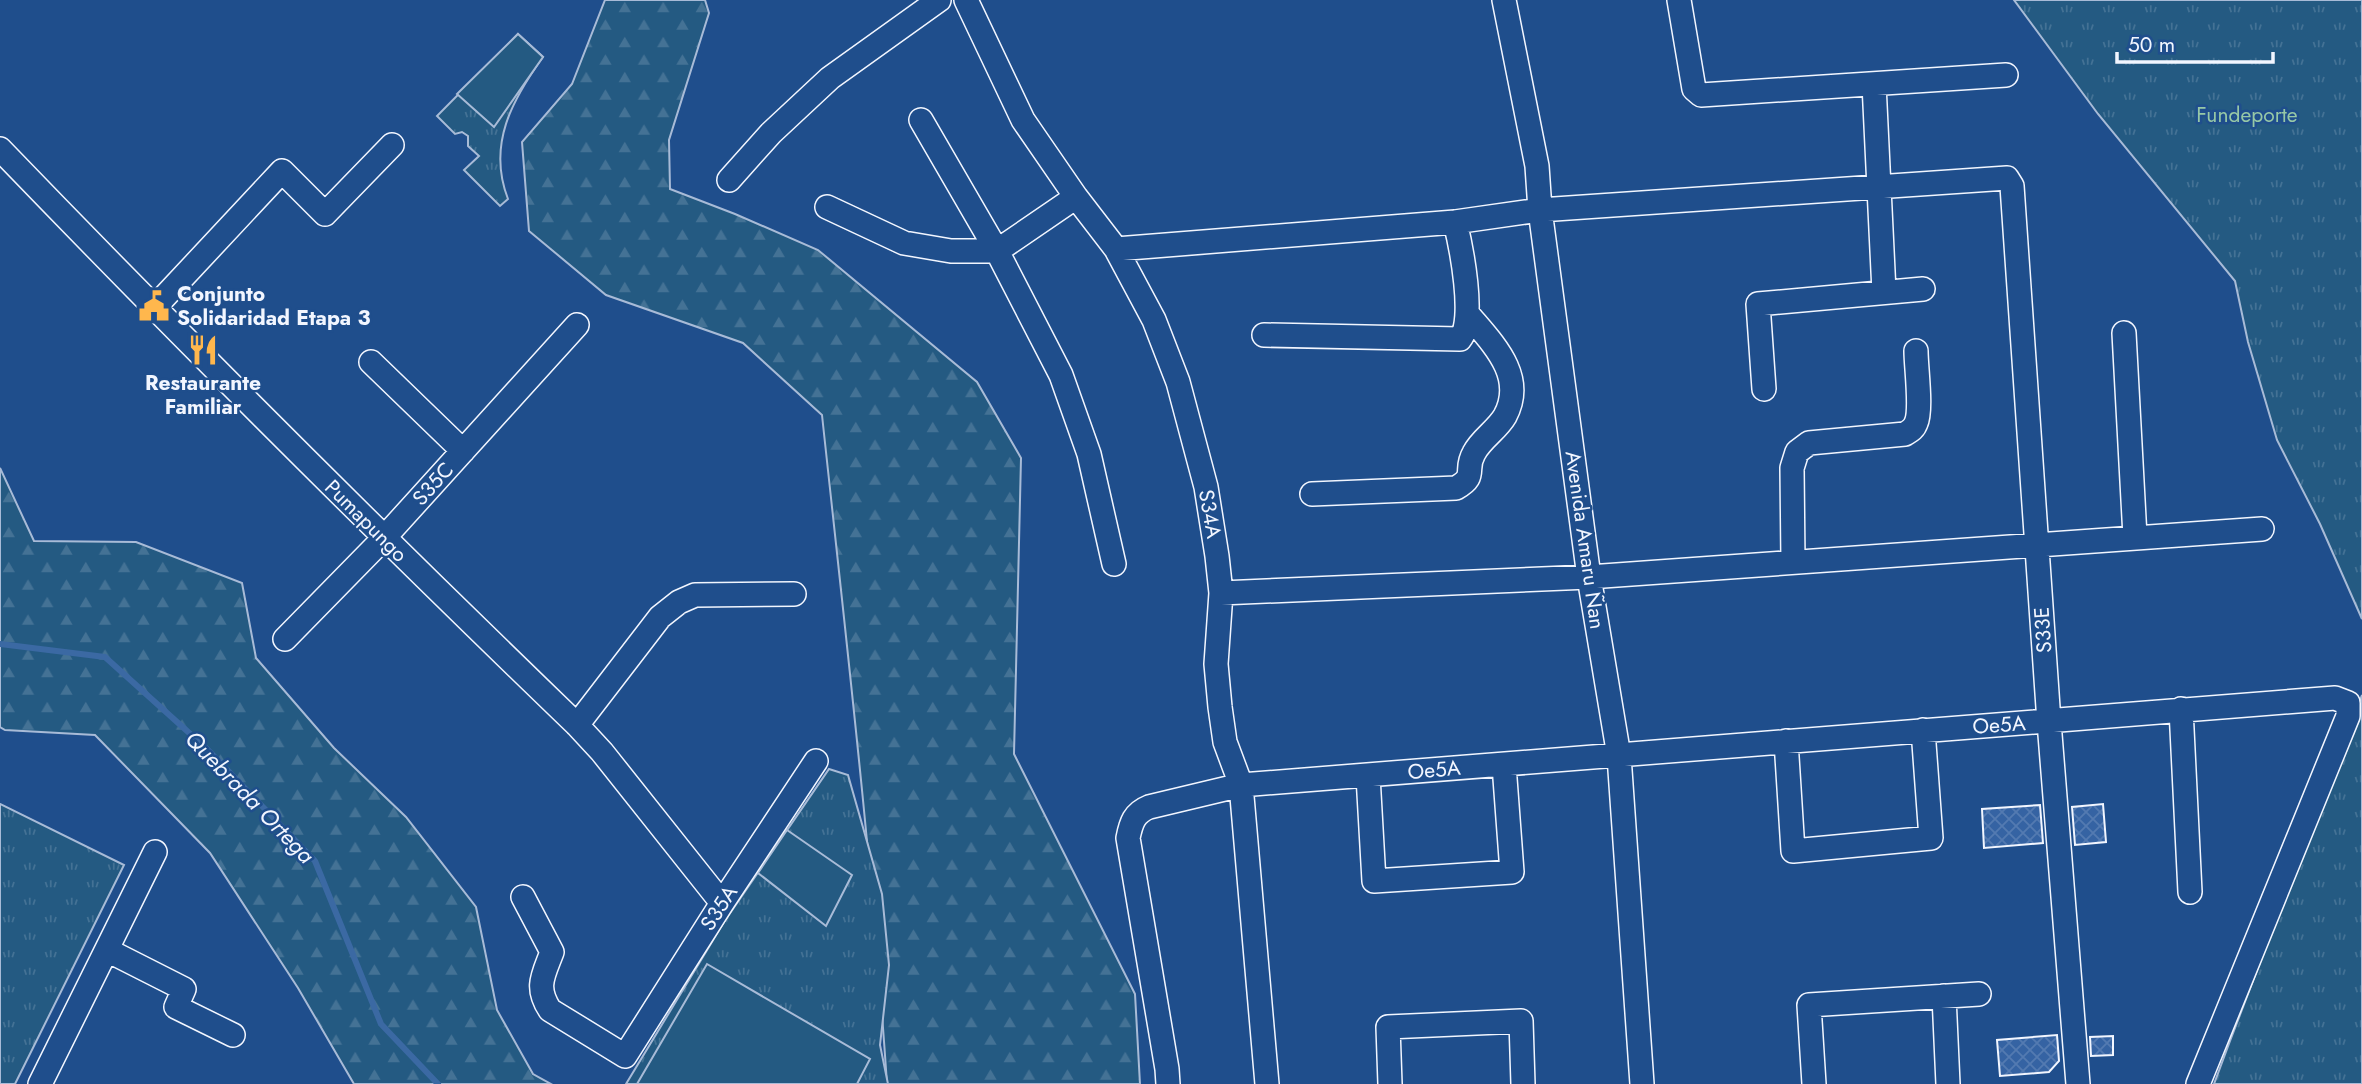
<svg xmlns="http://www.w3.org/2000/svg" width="2362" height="1084" font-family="Jost,sans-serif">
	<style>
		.forest { fill: url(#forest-firs); stroke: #a8bbd7; stroke-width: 2 }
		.park { fill: url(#park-tufts); stroke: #a8bbd7; stroke-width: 2 }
		.pitch { fill: #245a82; stroke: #a8bbd7; stroke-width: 2 }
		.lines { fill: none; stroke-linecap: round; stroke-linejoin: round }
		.stream { stroke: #3b69a3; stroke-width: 6 }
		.building { fill: url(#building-cross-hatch); stroke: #f2f6ff; stroke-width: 2 }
		.minor-casing { stroke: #f2f6ff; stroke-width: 26 }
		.minor { stroke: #1f4e8c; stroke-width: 23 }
		.labels { text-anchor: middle; stroke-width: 5; stroke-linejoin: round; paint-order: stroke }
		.park-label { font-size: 21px; fill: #97c8a6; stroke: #1f4e8c }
		.poi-label { font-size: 21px; font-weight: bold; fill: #f2f6ff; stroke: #1f4e8c; text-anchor: start }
		.street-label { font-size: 21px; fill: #f2f6ff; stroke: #1f4e8c }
		.water-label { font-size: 23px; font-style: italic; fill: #f2f6ff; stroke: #1f4e8c }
	</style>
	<defs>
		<pattern id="forest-firs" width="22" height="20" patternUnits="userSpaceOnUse" patternTransform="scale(1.75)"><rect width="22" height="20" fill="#245a82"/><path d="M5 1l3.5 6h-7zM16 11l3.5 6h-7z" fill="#447295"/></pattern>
		<pattern id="park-tufts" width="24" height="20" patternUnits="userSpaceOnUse" patternTransform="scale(1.75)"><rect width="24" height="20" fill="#245a82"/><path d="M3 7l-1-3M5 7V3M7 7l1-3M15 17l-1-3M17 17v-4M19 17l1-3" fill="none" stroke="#447295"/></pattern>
		<pattern id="building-cross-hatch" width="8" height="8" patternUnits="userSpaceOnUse" patternTransform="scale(1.75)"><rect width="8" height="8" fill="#3563a3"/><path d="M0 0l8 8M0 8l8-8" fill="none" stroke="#537ab1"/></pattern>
	</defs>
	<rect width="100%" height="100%" fill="#1f4e8c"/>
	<!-- forest -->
	<path class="forest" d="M605,0H705L709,13L669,140L670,189L735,214L818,250L977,382L1021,458L1014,754L1135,994L1140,1084H887C872,860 846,638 822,415L743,343L606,295L529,231L522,142L572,84Z
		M0,468L34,541L136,542L242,583L256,658L334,748L406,817L476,907L497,1010L533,1074L551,1084H354L298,988L210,853L95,735L5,730L0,727Z"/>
	<!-- park -->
	<path class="park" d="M2014,0H2362V619L2320,524L2277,440L2248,342L2235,281L2098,114Z
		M518,34L543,57C512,100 487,145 508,199L500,206L464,170L479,156L468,146V136L462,132L455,134L437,116Z
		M2362,695V1084H2214L2230,1041Z
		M829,769L848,775L882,894L889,965L880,1045L888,1084H626L724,922Z
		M0,804L124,865L15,1084H0Z"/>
	<!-- pitch -->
	<path class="pitch" d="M518,34L543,57L494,127L457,94Z
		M787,830L852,875L826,926L758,873Z
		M707,964L870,1059L857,1084H637Z"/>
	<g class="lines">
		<!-- stream -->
		<path class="stream" d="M0,644L105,657L207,749L315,861L381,1024L438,1084"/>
	</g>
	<!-- building -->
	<path class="building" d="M2103,804L2106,842L2075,845L2072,807Z
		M2040,805L2043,843L1984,848L1982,809Z
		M2057,1035L2059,1061L2049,1072L2000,1076L1997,1040Z
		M2113,1036V1055L2091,1056L2090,1037Z"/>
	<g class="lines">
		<!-- minor casing -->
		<g class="minor-casing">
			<path id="minor" d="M966,0L1023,120L1076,197L1116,249L1154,320L1178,382L1206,487L1217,556L1221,593L1216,664L1220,707L1225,742L1241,785L1267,1084
				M1504,0L1537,166L1540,210L1589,577L1619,756L1642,1084
				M1679,0L1694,89L1701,95L2006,75
				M1874,84L1884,292
				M921,120L997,251L1061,375L1089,454L1114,564
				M0,149C189,345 381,536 577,725L602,752L722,903
				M729,180L771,133L830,78L939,0
				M827,207L904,243L951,251H997L1076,197
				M1116,249L1455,222L1540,210L2007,178L2012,186L2049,722L2078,1084
				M154,308L282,171L325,214L392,145
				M2124,333L2135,537
				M1264,335L1460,339C1476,321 1461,246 1455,222
				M371,362L463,451
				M1764,389L1758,304L1923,289
				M1312,494L1456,488C1478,476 1464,470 1474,453C1481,439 1497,430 1505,416C1527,375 1491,342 1467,313
				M1793,561L1792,468L1797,452L1809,443L1905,434C1910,431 1914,429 1916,423C1922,410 1916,367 1916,351
				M1221,593L1589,577L2262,529
				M285,639L383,539L577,325
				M2181,709L2190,892
				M577,725L660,617L679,602L695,595L794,594
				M1786,741L1793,851L1931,838L1923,730
				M1368,776L1374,881L1512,872L1504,765
				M523,897L552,952C543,976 535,987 550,1010L625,1056L722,903L816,761
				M107,950L184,989L176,1007L233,1035
				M1944,996L1948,1084
				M40,1084L155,852
				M1168,1084L1167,1069L1128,838C1131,823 1134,813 1149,807L1241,785L2335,698L2348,703V716L2198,1084
				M1390,1084L1388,1027L1521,1021L1523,1084
				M1814,1084L1809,1005L1979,994"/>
		</g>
		<!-- minor -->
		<use href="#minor" class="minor"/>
	</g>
	<!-- icons -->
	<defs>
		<g id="civic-bare" transform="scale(2.415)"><path d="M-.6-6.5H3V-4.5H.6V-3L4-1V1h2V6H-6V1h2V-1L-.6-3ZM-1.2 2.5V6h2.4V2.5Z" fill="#ffb74d" stroke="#1f4e8c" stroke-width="2.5" paint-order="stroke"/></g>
		<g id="restaurant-bare" transform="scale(2.415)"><path d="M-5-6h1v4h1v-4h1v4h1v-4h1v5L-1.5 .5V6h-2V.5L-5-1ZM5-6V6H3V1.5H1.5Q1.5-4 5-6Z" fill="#ffb74d" stroke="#1f4e8c" stroke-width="2.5" paint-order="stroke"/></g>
	</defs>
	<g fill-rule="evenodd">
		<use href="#civic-bare" x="154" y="306"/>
		<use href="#restaurant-bare" x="203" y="350"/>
	</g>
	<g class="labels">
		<!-- park labels -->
		<g class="park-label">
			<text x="2247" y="122">Fundeporte</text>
		</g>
		<!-- poi labels -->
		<g class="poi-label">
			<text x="177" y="301">Conjunto<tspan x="177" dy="24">Solidaridad Etapa 3</tspan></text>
			<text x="203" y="390" text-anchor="middle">Restaurante<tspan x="203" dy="24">Familiar</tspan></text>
		</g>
		<!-- street labels -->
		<g class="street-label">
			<text transform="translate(433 484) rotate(-48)" y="7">S35C</text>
			<text transform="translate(1210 514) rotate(80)" y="7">S34A</text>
			<text transform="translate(366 521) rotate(45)" y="7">Pumapungo</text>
			<text transform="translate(1585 540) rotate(82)" y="7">Avenida Amaru Ñan</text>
			<text transform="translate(2043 630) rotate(-94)" y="7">S33E</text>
			<text transform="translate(1999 725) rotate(-4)" y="7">Oe5A</text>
			<text transform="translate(1434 770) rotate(-5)" y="7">Oe5A</text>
			<text transform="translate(719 908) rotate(-57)" y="7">S35A</text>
		</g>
		<!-- water labels -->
		<g class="water-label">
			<text transform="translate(250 797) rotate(46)" y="8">Quebrada Ortega</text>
		</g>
	</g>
	<!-- scale -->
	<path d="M2117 52v10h156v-10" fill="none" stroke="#f2f6ff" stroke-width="3.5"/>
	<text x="2128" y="52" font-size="21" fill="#f2f6ff" stroke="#1f4e8c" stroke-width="5" paint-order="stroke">50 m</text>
</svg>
